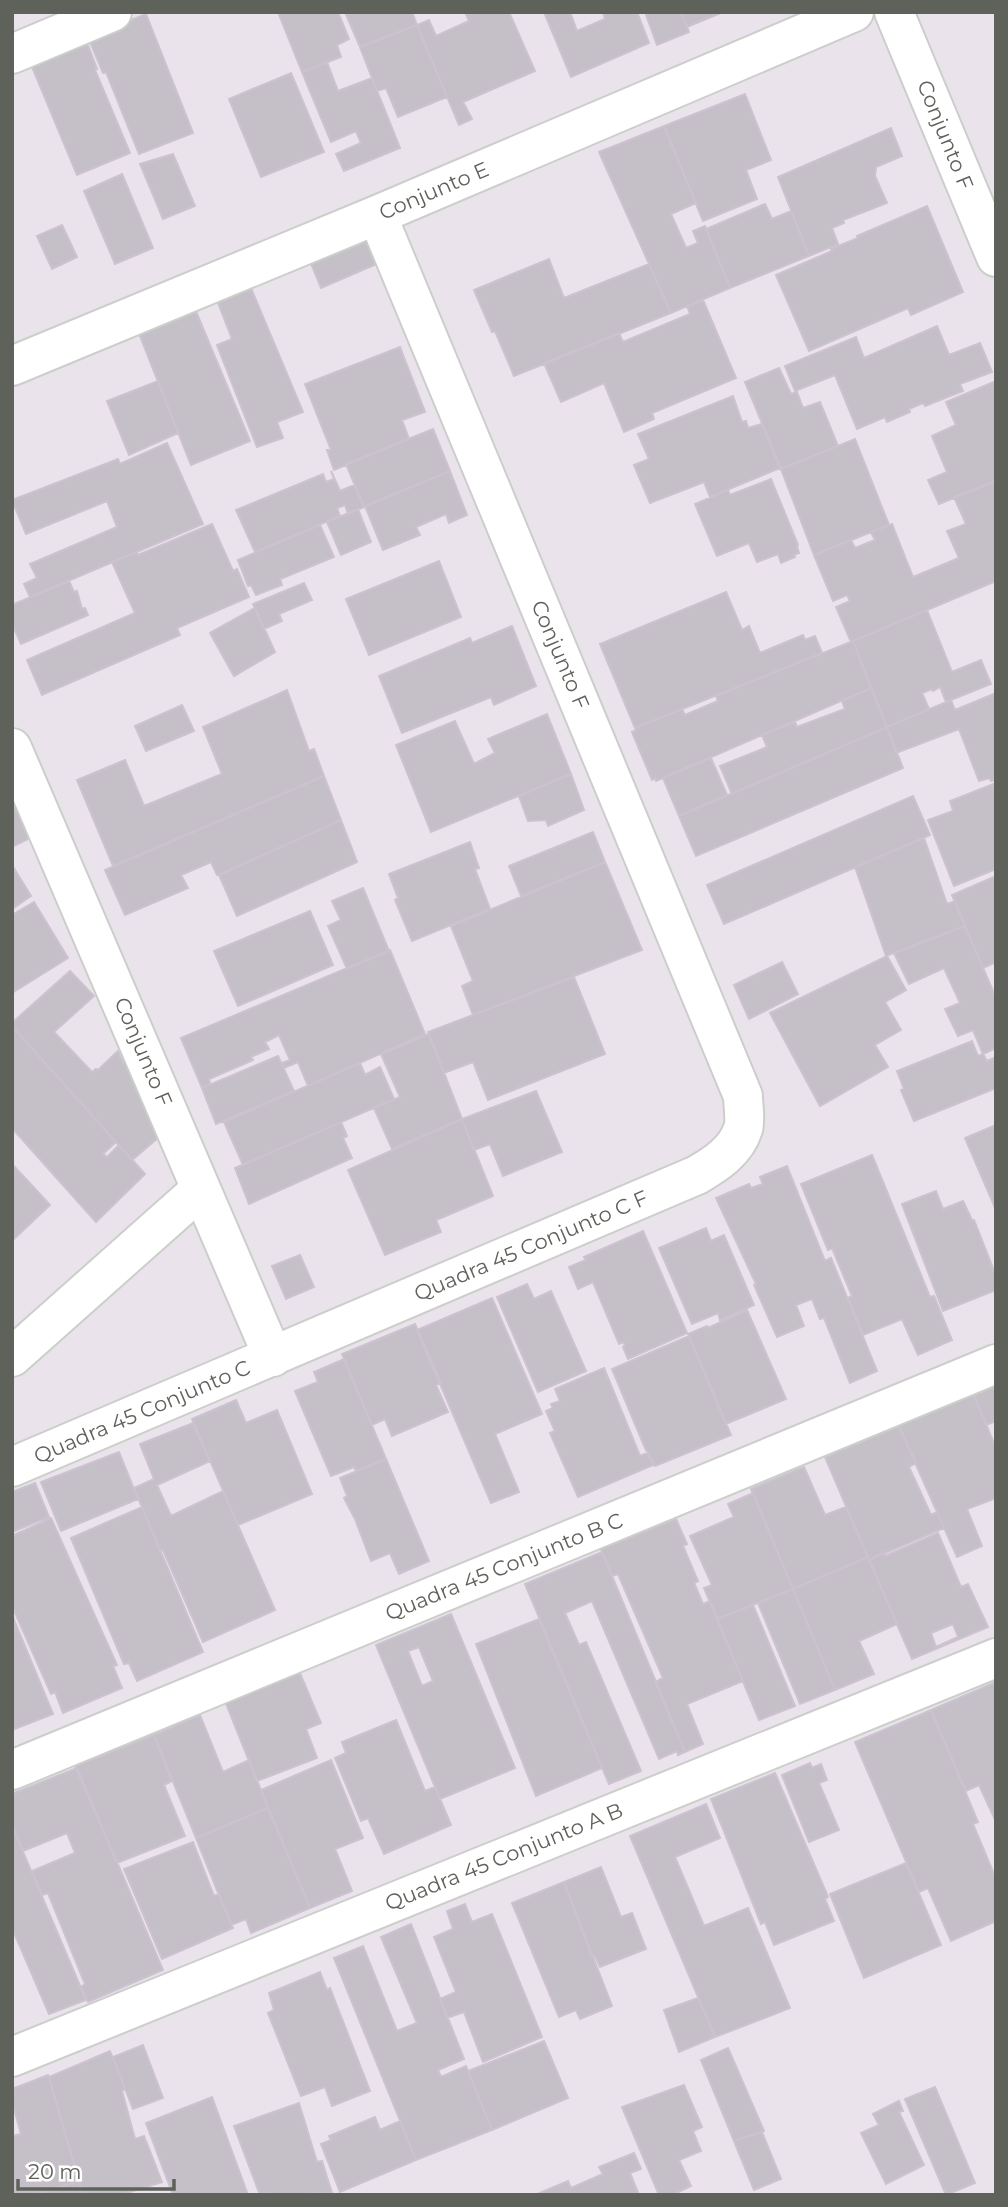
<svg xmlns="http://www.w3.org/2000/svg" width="1008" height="2207" font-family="Montserrat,sans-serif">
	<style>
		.building { fill: #c5c0c8; stroke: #ccc2d0; stroke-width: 2; fill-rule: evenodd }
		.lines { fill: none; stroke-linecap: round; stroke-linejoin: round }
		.minor-casing { stroke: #cbcfc9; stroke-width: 42 }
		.minor { stroke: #fff; stroke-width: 38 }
		.labels { text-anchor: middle; stroke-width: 7; stroke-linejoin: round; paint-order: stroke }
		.street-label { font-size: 21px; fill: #5e625b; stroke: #fff }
	</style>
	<rect width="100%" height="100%" fill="#eae3ec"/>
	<!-- building -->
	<path class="building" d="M278,12H338L349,39L337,45L341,57L302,72Z
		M345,12H412L417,25L360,47Z
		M465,12H509L535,71L463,102L472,119L459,125L417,25L429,20L436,36L469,21Z
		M544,12H570L577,31L605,19L603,12H637L649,43L571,77Z
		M645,12H681L689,32L657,45Z
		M681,12H723L687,27Z
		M146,14L193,133L139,154L106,72L103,73L88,37Z
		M417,25L447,97L398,117L386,88L377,91L360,47Z
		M86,40L97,69L95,70L130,153L77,175L30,62Z
		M327,62L338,91L372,78L400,148L344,171L336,154L361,143L356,131L331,142L302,72Z
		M291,73L324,152L261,177L229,99Z
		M745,94L771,160L746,170L757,199L703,221L664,126Z
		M664,126L696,203L671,214L686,248L698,243L693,231L705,226L730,288L671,313L599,152Z
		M891,128L902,156L876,167L875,176L887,203L843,220L844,223L832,228L838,244L809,256L778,177Z
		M173,154L195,206L163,219L140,164Z
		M122,174L153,248L115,264L84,191Z
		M765,204L772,219L791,211L809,256L730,288L706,229Z
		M927,206L963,292L911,315L908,308L809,351L776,275L832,251L831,249L858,238L857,236Z
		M62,225L77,257L52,269L37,236Z
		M368,237L379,263L321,288L310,261Z
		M549,259L564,298L649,264L671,313L514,376L495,331L492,332L474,290Z
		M248,281L303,412L277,422L283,438L257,447L217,345L232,339L215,295Z
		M703,300L736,378L652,413L654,419L624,432L604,383L561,402L544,363L619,333L623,342L690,314L687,306Z
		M195,309L250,441L191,465L138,331Z
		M937,326L949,355L980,343L992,372L960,384L963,391L925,406L923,403L909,409L910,412L887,422L885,417L857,429L835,375L795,391L785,366L856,337L864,358Z
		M400,347L425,412L402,420L409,439L334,470L327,450H331L305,384Z
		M779,368L791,394L797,392L803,408L820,402L838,446L781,469L745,382Z
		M158,381L178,433L129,455L107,401Z
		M996,381V481L939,504L928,480L947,472L932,436L956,425L946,402Z
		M733,396L742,422L746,421L748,428L762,424L780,468L710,497L704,482L650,503L634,465L649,459L638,434Z
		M433,429L450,471L364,507L346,464Z
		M855,439L889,525L814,555L781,469Z
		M167,443L203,524L30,597L24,584L37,578L30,564L117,527L107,501L26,534L12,500L118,459L120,464Z
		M331,471L340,491L354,485L364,507L348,514L345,505L337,508L340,516L255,552L236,510L323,474L326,482L334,479Z
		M450,471L467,515L449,523L446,514L416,527L420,535L383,550L365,506Z
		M771,479L798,545L797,546L799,553L794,555L795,557L781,563L778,554L757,562L749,543L717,556L695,504L728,490L730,495Z
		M996,481V581L851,642L836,607L850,601L847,595L833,601L814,555L851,540L855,548L875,540L871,532L892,524L913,577L959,558L947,531L966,524L954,497Z
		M358,509L371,542L341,555L327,522Z
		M212,524L233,571L237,569L249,597L177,628L180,635L42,695L27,660L135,613L112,562L137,552L138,555Z
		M320,525L334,557L280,579L282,585L256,595L251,585L248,586L238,560Z
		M439,561L461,617L369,655L346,599Z
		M69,581L74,592L77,591L82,609L85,608L88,615L21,644L12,624V605Z
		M304,583L312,600L279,614L282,621L264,629L253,604Z
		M726,592L742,630L749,626L760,653L803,635L805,640L815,636L822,653L635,728L600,644Z
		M255,608L275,652L234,676L210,633Z
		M927,610L952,672L981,660L991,684L946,702L940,687L933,691L932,689L922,693L929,709L887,727L853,641Z
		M512,626L536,686L494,705L491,697L402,733L379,676L470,638L472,643Z
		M853,641L871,688L656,781L655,778L652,780L632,732L636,730L635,728L682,709L685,715L718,701L716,696Z
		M871,688L887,727L732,794L720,766L767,747L762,735L795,722L797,727L845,709L842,701Z
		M287,690L309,751L314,749L324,776L113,866L77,780L125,760L144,806L222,774L203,727Z
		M996,693V780L991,781L989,778L979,781L959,729L896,753L887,727L951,700L955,710Z
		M182,705L194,731L146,751L135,726Z
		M547,714L571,774L431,832L396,745L455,721L474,764L495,753L488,739Z
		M887,727L903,768L696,856L679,816Z
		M711,758L727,795L679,816L663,778Z
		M571,774L584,810L548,826L546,820L528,821L519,796Z
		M324,776L341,820L219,875H217L211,862L181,875L188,888L125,915L105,870Z
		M996,783V869L954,886L928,820L953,811L950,801Z
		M12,784L34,836L12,847Z
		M913,796L930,835L724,924L707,885Z
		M341,820L357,862L237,916L219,875Z
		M593,832L605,862L521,896L509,866Z
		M924,838L947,904L955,901L965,926L886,956L855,867Z
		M470,842L479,868L475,869L490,909L412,941L395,900L398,898L389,874Z
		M605,862L642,950L473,1015L462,986L473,981L451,926Z
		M12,865L31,896L12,909Z
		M996,876V962L983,968L952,895Z
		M363,888L389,951L347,969L328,926L341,920L332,901Z
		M34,902L68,958L12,993V915Z
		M310,911L333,965L238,1006L214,951Z
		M965,926L996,998V1048L983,1054L973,1030L958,1036L945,1009L960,1003L944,968L909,984L894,953Z
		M390,950L425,1034L308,1086L298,1062L284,1068L282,1063L290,1060L279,1035L265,1042L269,1049L251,1057L253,1060L209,1079L210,1084L202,1088L181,1038Z
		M887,956L906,990L885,1002L901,1030L875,1045L888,1067L820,1106L770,1013Z
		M782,962L798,994L749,1019L734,985Z
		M70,971L94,996L54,1032L92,1072L96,1069L98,1070L118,1051L123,1063L126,1061L158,1138L132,1160L12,1026V1023Z
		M574,977L605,1054L488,1100L473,1062L444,1073L428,1032Z
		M12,1026L116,1142L103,1154L107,1157L119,1145L145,1174L96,1222L12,1128Z
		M429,1034L462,1119L392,1149L374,1108L400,1097L381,1054Z
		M972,1041L978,1056L983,1054L987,1061L996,1057V1088L914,1121L901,1090L904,1089L897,1071Z
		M278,1056L294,1091L216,1124L202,1088Z
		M360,1063L365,1075L380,1067L394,1099L243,1165L224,1122Z
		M536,1091L562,1152L503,1176L490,1144L474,1150L462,1119Z
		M462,1119L493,1196L436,1220L441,1232L385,1255L348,1170Z
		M341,1122L347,1136L343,1138L352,1158L249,1204L235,1168Z
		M996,1125V1210L965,1138Z
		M872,1155L930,1297L934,1296L952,1340L918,1355L902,1319L863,1335L848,1298L852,1296L832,1248L828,1250L801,1184Z
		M12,1164L50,1205L12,1241Z
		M787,1166L825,1261L831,1258L877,1371L850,1383L824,1318L820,1319L812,1299L796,1305L804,1326L777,1337L754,1285L756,1284L716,1198L749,1184L751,1188L763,1184L760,1177Z
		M936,1191L943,1209L963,1201L972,1220H974L996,1276V1290L943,1311L902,1204Z
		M706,1228L711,1241L724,1235L754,1305L720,1320L718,1313L692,1324L659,1248Z
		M643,1231L687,1333L628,1359L623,1347L625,1345L623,1342L619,1344L593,1282L578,1289L569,1267L586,1260L584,1257Z
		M300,1255L314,1287L286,1299L272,1266Z
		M527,1284L534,1299L551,1291L586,1371L538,1392L497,1297Z
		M492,1298L542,1414L495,1434L519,1492L491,1503L417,1330Z
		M747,1310L786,1399L726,1424L688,1334L707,1326L708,1328Z
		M415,1324L441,1383L436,1385L448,1412L392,1436L385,1419L372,1425L342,1354Z
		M689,1336L731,1435L655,1466L645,1448L612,1369Z
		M344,1359L386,1459L356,1471L354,1467L331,1476L295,1391L318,1382L314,1372Z
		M604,1368L640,1456L647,1453L653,1465L578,1497L550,1433L555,1431L546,1411L553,1408L551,1404L560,1401L555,1389Z
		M996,1386V1421L986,1425L974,1395Z
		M972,1391L996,1448V1498L967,1509L982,1546L957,1557L897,1422Z
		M236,1400L246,1423L277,1410L312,1494L238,1525L192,1419Z
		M193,1423L210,1461L157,1485L171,1516L223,1491L275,1610L203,1642L163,1550L160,1551L134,1488L154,1479L140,1444Z
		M899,1426L916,1463L909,1467L931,1515L937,1512L944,1528L869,1560L825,1457Z
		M119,1452L138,1499L61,1531L41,1482Z
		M386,1459L429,1561L399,1574L390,1553L371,1561L355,1519L344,1498L347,1496L340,1478Z
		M804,1467L825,1515L846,1507L868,1557L793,1589L751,1489Z
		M35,1483L49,1517L12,1532V1492Z
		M753,1493L793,1589L717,1619L704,1588L712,1585L690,1536L734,1517L728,1504Z
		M142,1507L203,1652L137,1681L129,1663L124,1664L71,1538Z
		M51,1518L117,1665L113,1666L122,1688L63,1713L55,1692L51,1694L12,1606V1536Z
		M676,1519L687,1544L683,1546L698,1581L694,1583L703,1604L710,1601L743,1681L687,1704L703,1744L685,1752L655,1682L663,1678L618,1574L612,1576L601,1549Z
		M938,1533L961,1587L968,1584L988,1627L912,1659L869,1560L884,1552L885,1556ZM953,1624L958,1637L936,1647L931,1633Z
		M602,1552L685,1752L678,1755L677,1751L659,1759L592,1601L565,1613L579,1645L586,1642L641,1771L609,1784L525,1584Z
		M868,1557L897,1624L859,1641L874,1674L835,1690L793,1589Z
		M793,1589L835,1690L800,1704L758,1603Z
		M753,1605L795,1706L759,1720L717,1619Z
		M451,1614L515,1768L440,1799L376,1645ZM419,1647L433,1681L422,1686L408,1651Z
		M12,1615L53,1714L12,1730Z
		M539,1619L602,1768L536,1796L476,1644Z
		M299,1671L321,1723L306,1729L317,1758L257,1781L225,1701Z
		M996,1682V1822L979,1785L966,1791L931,1710Z
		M931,1710L978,1822L973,1824L996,1879V1921L951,1941L928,1888L919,1892L855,1742Z
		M200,1715L223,1772L249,1760L268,1808L196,1838L154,1735Z
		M396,1720L425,1791L435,1787L451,1825L384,1854L368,1818L361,1821L335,1758L346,1753L342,1742Z
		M154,1735L172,1781L164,1785L185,1836L117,1863L75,1766Z
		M331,1760L363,1838L335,1849L352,1891L310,1908L261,1790Z
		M810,1763L812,1768L821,1764L827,1780L819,1783L839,1830L809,1842L782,1775Z
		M77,1768L163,1970L88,2002L81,1987L85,1984L48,1893L42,1895L32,1871L75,1853L67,1833L23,1851L12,1826V1794Z
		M775,1773L828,1897L825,1899L834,1921L774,1945L765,1922L761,1924L711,1799Z
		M706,1804L720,1838L675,1857L704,1926L748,1908L790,2008L715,2037L630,1836Z
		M268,1808L310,1908L251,1933L246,1919L231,1925L196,1838Z
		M12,1826L86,2000L49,2014L12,1928Z
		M193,1842L214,1896L219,1894L233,1928L162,1959L124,1869Z
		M906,1863L941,1945L864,1978L830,1894Z
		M601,1867L621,1917L632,1913L646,1949L600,1967L595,1956L592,1957L564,1882Z
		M564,1882L612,2006L580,2019L576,2010L559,2017L512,1903Z
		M465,1904L472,1922L492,1914L542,2037L483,2062L464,2012L447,2018L440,1999L456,1992L434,1937L453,1929L447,1911Z
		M411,1924L464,2059L438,2070L441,2077L466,2066L492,2130L416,2160L334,1958L363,1946L397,2031L417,2023L381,1937Z
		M320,1972L327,1990L330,1988L370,2091L332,2106L325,2087L301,2096L268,2013L274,2010L269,1993Z
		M698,1998L715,2037L679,2052L664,2010Z
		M544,2041L568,2098L492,2130L468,2071Z
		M143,2045L163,2098L133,2109L113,2057Z
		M728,2048L764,2131L734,2141L701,2060Z
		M110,2051L125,2089L122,2091L135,2139L144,2136L162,2182L120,2195H83L49,2077Z
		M48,2075L79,2181L34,2195H12V2136L21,2134L12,2102V2089Z
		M684,2085L702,2127L693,2131L701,2151L679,2160L691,2186L672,2195H659L622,2107Z
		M935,2087L975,2183L946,2195L905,2099Z
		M212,2097L248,2195H173L146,2123Z
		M899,2101L903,2111L899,2112L924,2165L886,2184L861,2133L879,2125L873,2114Z
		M299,2103L317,2162L322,2161L332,2193L269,2195L268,2193L260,2195L234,2126Z
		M375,2117L380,2130L400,2121L416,2160L340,2192L321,2144L331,2140L329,2136Z
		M762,2132L781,2179L754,2190L734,2141Z
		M634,2153L641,2169L630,2173L639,2195H535L568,2181L571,2188L603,2174L599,2167Z
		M79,2181L83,2195H41L40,2193Z"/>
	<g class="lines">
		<!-- minor casing -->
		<g class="minor-casing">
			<path id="minor" d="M894,12L996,257
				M12,54L112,12
				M12,366L377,215L854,12
				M12,748L273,1357
				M12,1357L201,1189
				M12,1467L697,1175C716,1164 736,1151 743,1129C746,1120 743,1106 743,1096L377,215
				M12,1770L996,1364
				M12,2057L996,1658"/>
		</g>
		<!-- minor -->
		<use href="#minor" class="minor"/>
	</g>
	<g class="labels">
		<!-- street labels -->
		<g class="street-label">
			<text transform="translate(945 135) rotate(68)" y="7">Conjunto F</text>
			<text transform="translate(434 191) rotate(-23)" y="7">Conjunto E</text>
			<text transform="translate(560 655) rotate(67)" y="7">Conjunto F</text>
			<text transform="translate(143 1052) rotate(67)" y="7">Conjunto F</text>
			<text transform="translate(531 1246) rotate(-23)" y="7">Quadra 45 Conjunto C F</text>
			<text transform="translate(142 1412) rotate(-23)" y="7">Quadra 45 Conjunto C</text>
			<text transform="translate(504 1567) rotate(-22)" y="7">Quadra 45 Conjunto B C</text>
			<text transform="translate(504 1857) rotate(-22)" y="7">Quadra 45 Conjunto A B</text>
		</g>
	</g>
	<!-- border -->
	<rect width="1008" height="2207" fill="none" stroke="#5e625b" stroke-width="28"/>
	<!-- scale -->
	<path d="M18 2179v10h156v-10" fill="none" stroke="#5e625b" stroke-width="3.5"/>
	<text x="28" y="2179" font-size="21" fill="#5e625b" stroke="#ffffff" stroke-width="5" paint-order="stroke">20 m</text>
</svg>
